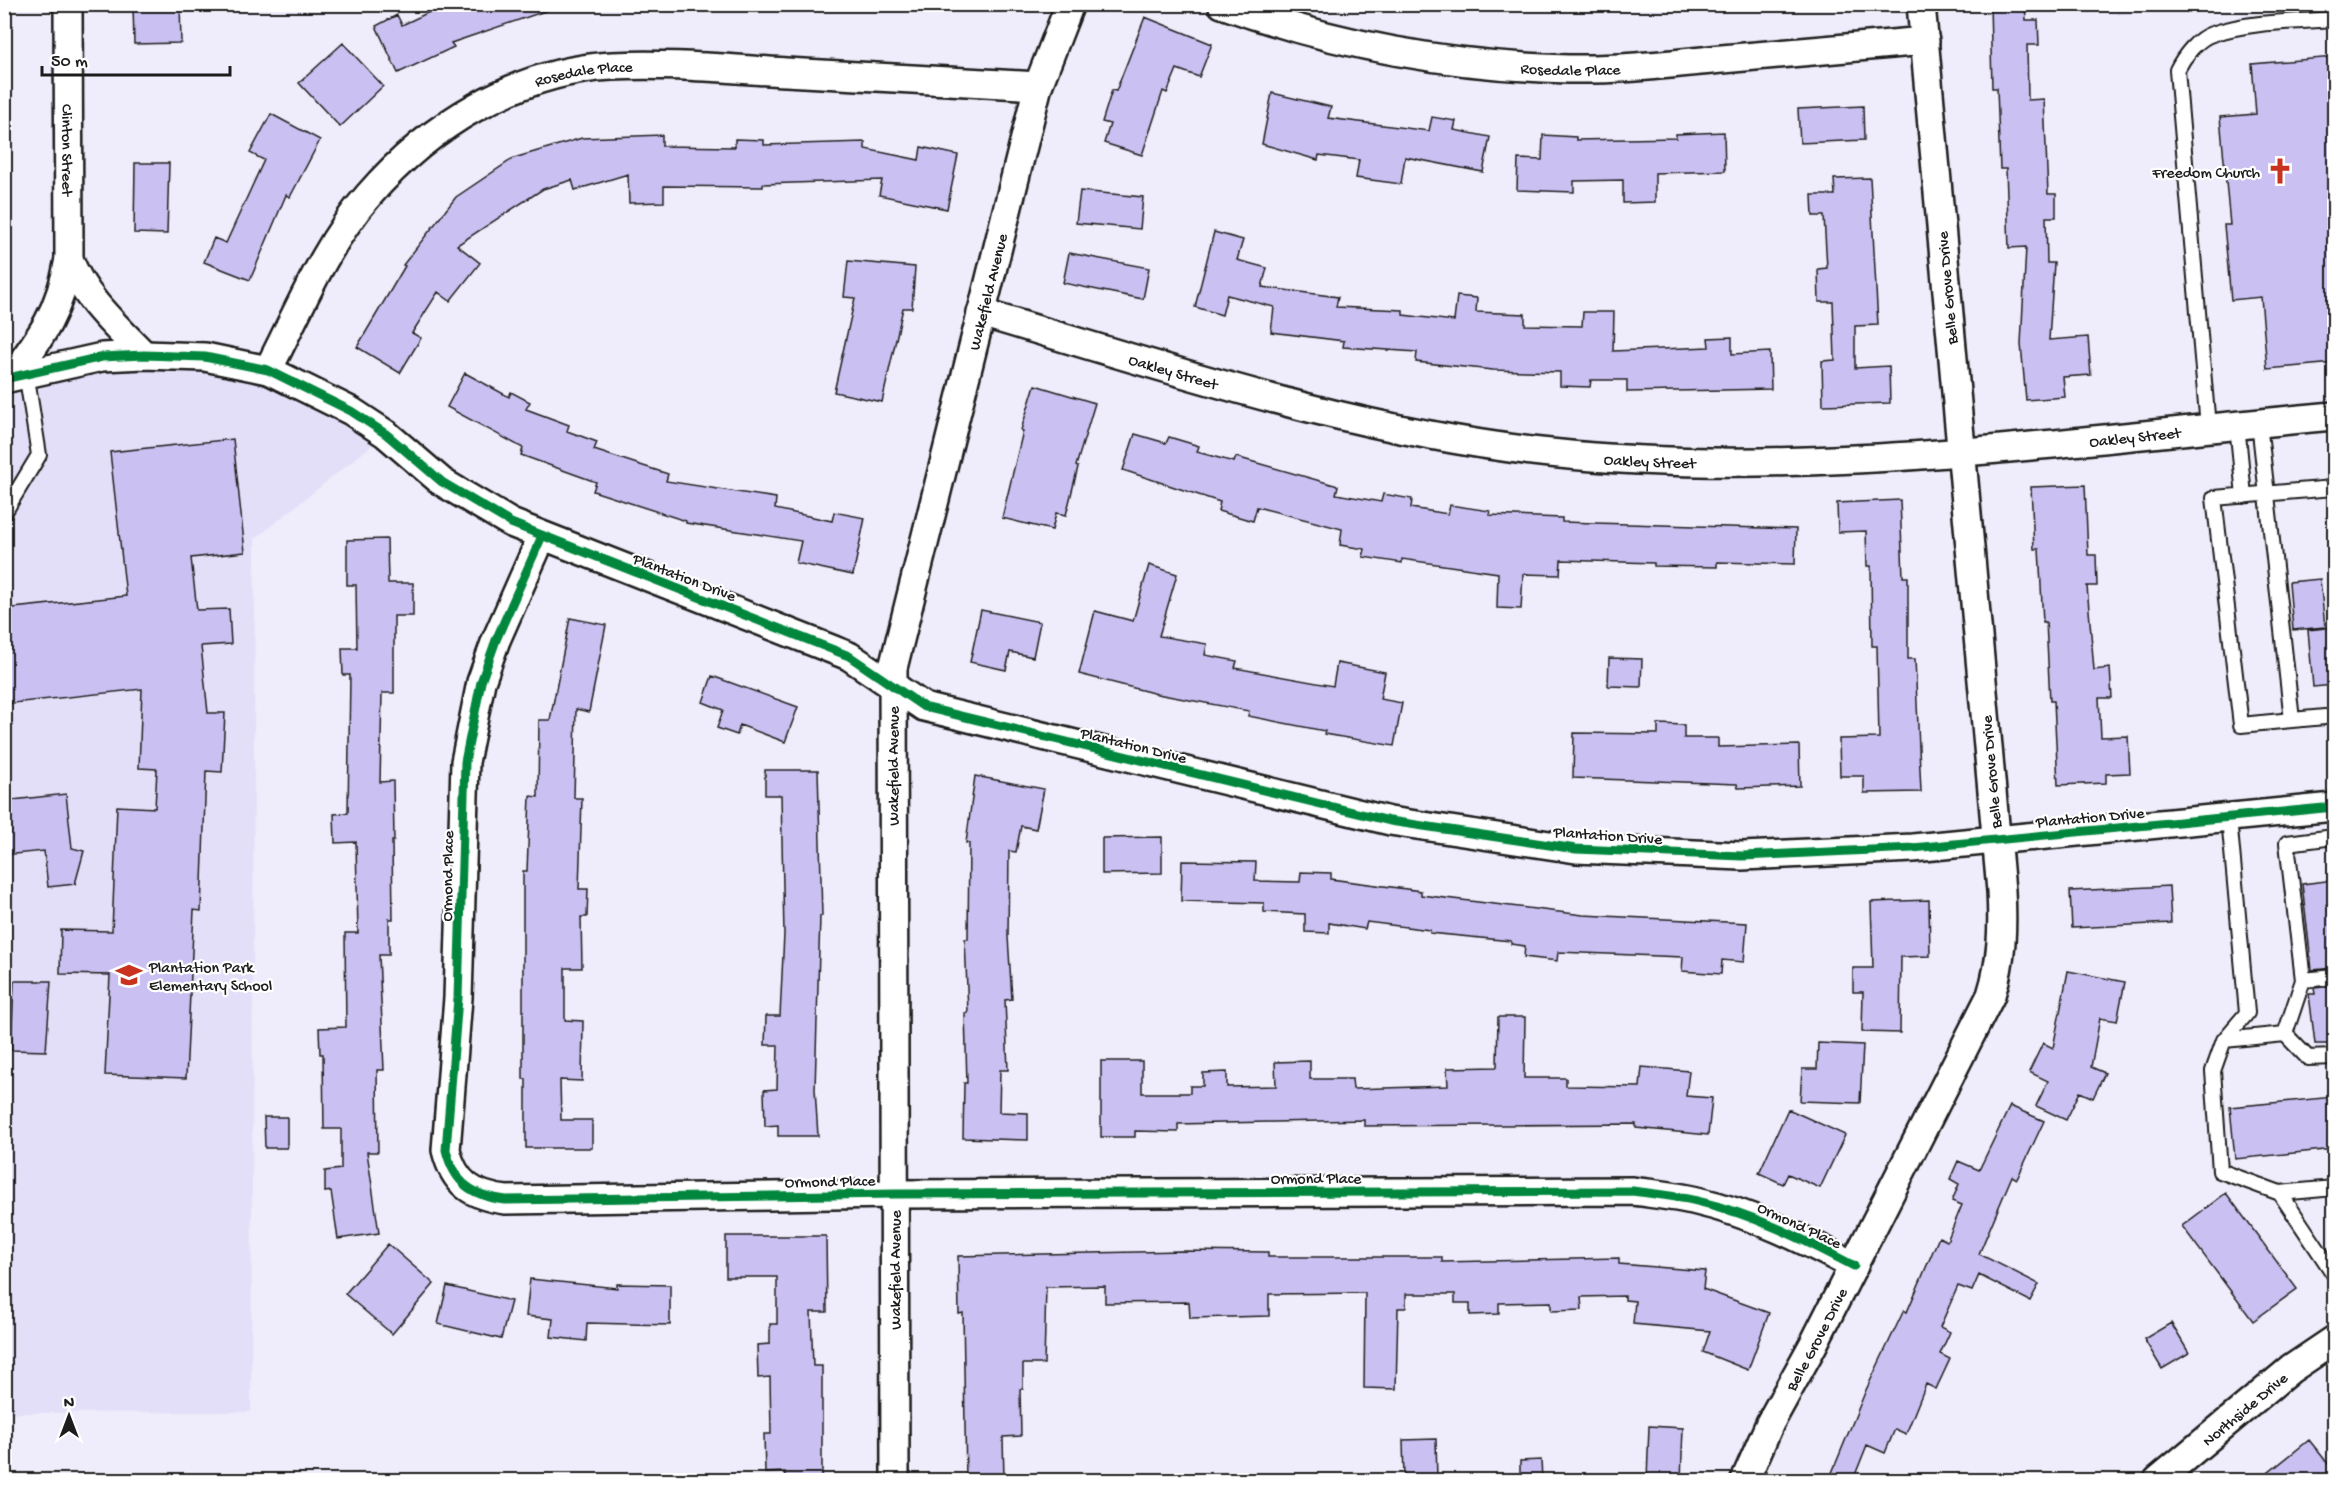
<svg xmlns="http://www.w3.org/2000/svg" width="2339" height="1485" font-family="'Gochi Hand',sans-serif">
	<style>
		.built { fill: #e4dff8 }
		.building { fill: #cbc0f2; stroke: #1c1c1c; stroke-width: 1.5 }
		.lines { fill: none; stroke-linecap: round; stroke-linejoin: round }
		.lane-casing { stroke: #1c1c1c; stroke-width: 18 }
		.street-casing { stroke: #1c1c1c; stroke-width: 32 }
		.lane { stroke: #fff; stroke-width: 14 }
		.street { stroke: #fff; stroke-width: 27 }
		.cycleway-casing { stroke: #fff; stroke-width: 13 }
		.cycleway { stroke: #00873e; stroke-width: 9 }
		.labels { text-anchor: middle; stroke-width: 4.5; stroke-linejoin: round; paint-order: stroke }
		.street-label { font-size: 16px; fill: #1c1c1c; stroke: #fff }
		.poi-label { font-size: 16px; fill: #1c1c1c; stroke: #fff; text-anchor: end }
	</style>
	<rect width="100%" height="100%" fill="#efecfb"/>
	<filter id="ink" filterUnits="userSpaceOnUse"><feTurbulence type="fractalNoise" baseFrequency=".0167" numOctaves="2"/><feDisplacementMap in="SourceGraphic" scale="12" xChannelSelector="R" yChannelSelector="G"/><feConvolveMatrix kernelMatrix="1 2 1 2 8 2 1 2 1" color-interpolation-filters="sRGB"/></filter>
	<g filter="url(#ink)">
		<!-- built -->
		<path class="built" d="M2116,4H2212V5L2117,15Z
			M205,357L386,434L255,539L251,1412L5,1413L4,379Z"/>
		<!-- building -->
		<path class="building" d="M133,4H180L181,43L134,44Z
			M446,4H553L554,8L451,43L454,47L398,73L376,26L397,15L402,25Z
			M1990,4H2025L2026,20H2038L2039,45H2027L2028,100L2044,99L2048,194H2056V217H2046L2047,263H2054L2049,340L2088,337L2091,375L2063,377L2065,397L2026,400L2021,344L2026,247L2009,248L2006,169H2000L1997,88H1992Z
			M1145,17L1212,44L1199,77L1177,69L1167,93L1163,91L1142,155L1104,143L1110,124L1102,122L1112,90L1116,91Z
			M343,43L383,86L340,127L299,83Z
			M2334,57V363L2267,369L2261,297L2231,300L2224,225H2230L2220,117L2256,114L2252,64Z
			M1272,93L1331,107L1328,118L1429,131L1432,117L1456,121L1454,130L1490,137L1483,172L1405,157L1401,184L1356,178L1359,160L1319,155L1318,160L1262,144Z
			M1863,106L1864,140L1800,143L1798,109Z
			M271,114L320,140L290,197L286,195L250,280L204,262L214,238L226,243L264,160L250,153Z
			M1724,132L1725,171L1655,173V202L1623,203V180L1574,181V192L1517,190L1518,159L1542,160L1543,135L1576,137V140L1676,138V134Z
			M662,135V146L735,147V139L764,140V145L865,142V149L919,160L921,147L958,155L947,209L879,195L882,180L763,184V187L664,186V202L629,203L628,174L575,190L572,180L543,189L457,245L480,263L450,301L438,292L412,333L421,338L400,373L357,347L405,266L403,265L456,197L514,158L582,138Z
			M135,163H169L167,234L134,233Z
			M1870,178L1878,325L1855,326V368L1889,366L1890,403L1823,405L1822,361L1835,360L1833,302H1819L1818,269L1827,268L1824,216H1813L1812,195H1835L1834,179Z
			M1080,191L1143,197L1140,229L1076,223Z
			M1214,232L1243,240L1237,260L1267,268L1262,287L1338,297L1336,307L1403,310V315L1454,321L1457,296L1477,298L1476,312L1525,314V325L1582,326L1583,312H1614L1613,351L1709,347L1708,338L1732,337V354L1770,352L1771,389L1627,392V380H1591L1590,387L1560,386V372L1493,370L1416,362L1417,352L1343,347L1344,341L1271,332L1274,307L1227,295L1222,315L1195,307Z
			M1069,253L1149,268L1143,299L1063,283Z
			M848,261L915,267L912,308H903L882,402L834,392L855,298L844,297Z
			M465,373L509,397L511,392L530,402L526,409L569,425L567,431L597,442L594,450L668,474L666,481L776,498L775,509L832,521L834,512L865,518L853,575L796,563L801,541L686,523V521L593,491L596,482L521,455L523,448L447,407Z
			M1035,385L1095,403L1076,466L1078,467L1066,515L1056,513L1052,530L1002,518L1023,431L1021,430Z
			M1135,434L1166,443L1169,437L1199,446L1197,452L1234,462L1236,457L1338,486L1336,494L1381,502L1383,494L1412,499L1411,508L1448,514L1450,505L1490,511L1489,515L1562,518V522L1796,529L1795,564L1717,562V567L1654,566V563L1561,560L1560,575L1523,574L1521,609L1497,608L1498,573L1402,559V563L1363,557L1365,549L1340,545L1342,529L1257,507L1253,521L1218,511L1220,502L1123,470Z
			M233,439L245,552L191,558L197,610L229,609L231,644L201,646L208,713H225L222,772L206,771L201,911L194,910L186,1078L105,1075L110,975L60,974L61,930L112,931L117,806L155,808L157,769L139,768L142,689L4,704V609L126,596L110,452Z
			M2085,485L2088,555H2096L2097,586H2087L2094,670L2110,668L2112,698H2099L2101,737L2128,736L2130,773L2106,774V783L2058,785L2054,701H2050L2046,622H2043L2039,549H2034L2031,487Z
			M1900,500L1903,577H1908V659H1915L1921,792L1864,793V776H1840L1839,739L1879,738L1877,646H1872L1871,566H1867L1866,531L1838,532L1837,503Z
			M387,539L388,583H413V616H394V693H382L380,782L393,781L394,841H392L393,919H389V955H379L384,1070H377L378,1152H367L379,1233L338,1239L331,1191L325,1192V1171L341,1169V1129H324L323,1054H320L319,1028L346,1027L345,933H358L356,842L335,843L334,814L348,813L350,675H343L342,648H357L356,585H347V540Z
			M1149,565L1177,574L1159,636L1207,644L1205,655L1237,661L1235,668L1333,686L1337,663L1385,672L1380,699L1402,703L1394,746L1324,734L1325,731L1248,716L1249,711L1157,694L1079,674L1095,611L1133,621Z
			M2320,579L2325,627L2293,630L2289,582Z
			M981,610L1040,622L1033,657L1010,652L1006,670L970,662Z
			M570,618L606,625L589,712L576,709L574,798H582L579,889H588L587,917H581L582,968H565V1020L583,1021L582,1081L560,1080L561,1120H592V1148H526V1079H523V871H527L530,796L538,797L539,720H550Z
			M2334,627V685L2313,687L2308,630Z
			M1609,658L1642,659L1641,687L1608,686Z
			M712,676L798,707L785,742L740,725L737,735L717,728L723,710L703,702Z
			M1658,724L1684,725V738H1718V747L1799,745L1800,786L1738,788L1737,784L1573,778L1574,733L1658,734Z
			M765,770H818L822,916H820L815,1089L818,1136H778V1125L765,1126L764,1090L777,1089L778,1045H765L766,1016H780L784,934L781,795H765Z
			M975,776L1044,789L1036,829L1021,826L1016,852L1009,851L1008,937L1012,999L1005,1000L1008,1070H1000L999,1112L1028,1113V1140L963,1138L964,1083H967L965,1013H968L965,939H968L969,843H966Z
			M66,794L72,848L84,851L75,884L48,887L44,851L4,855V801Z
			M1162,837V873L1102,874V838Z
			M1182,861L1256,862L1255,881L1300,882L1301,872L1331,873V879L1421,891V895L1583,915L1747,923L1744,962L1722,960L1721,974L1682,971L1683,957L1558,952L1557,961L1524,957L1525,946L1511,944V941L1430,933V930L1367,922L1365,929L1329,923V933L1305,932V914L1264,912V903L1181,901Z
			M2334,880V968L2312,970L2302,884Z
			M2169,886L2171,923L2072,928L2070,891Z
			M1929,900L1930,956L1901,957L1900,1033L1862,1032L1863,992H1853V968H1873L1871,902Z
			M2068,971L2125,982L2117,1021L2100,1018L2091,1067L2105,1073L2093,1098L2080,1092L2066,1120L2036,1106L2048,1081L2029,1072L2043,1043L2053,1048Z
			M14,981H51L46,1051L11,1050Z
			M2334,986V1044H2315L2309,994H2315L2314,988Z
			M1498,1017H1525L1524,1078H1566V1086L1640,1087L1642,1067L1689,1071L1686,1096L1712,1098L1708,1135L1636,1128V1124L1364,1126V1120L1178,1124V1132L1135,1131V1137H1101V1061H1142V1093H1190V1086H1203V1073L1227,1072V1087L1276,1086L1275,1062L1310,1061V1079H1352L1353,1089L1448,1086L1447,1068L1497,1067Z
			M1818,1043L1863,1045L1860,1103L1800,1101L1802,1069H1817Z
			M2334,1097V1149L2235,1159L2230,1107Z
			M2010,1106L2044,1121L2017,1179L2012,1176L1979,1254L2039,1284L2030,1301L1979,1275L1972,1291L1958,1286L1940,1327L1950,1332L1940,1354L1950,1359L1936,1389L1926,1384L1906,1434L1895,1429L1885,1453L1867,1445L1853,1480H1829L1866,1390L1904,1310L1907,1312L1939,1237L1947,1241L1962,1205L1952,1201L1959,1184L1950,1179L1958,1161L1979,1170Z
			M1788,1109L1845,1135L1820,1188L1788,1174L1783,1184L1759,1173Z
			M264,1117H287V1148H265Z
			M2226,1193L2297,1289L2253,1321L2182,1226Z
			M726,1236H826L827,1312H811L813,1366H822V1480H785V1472L765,1473L764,1434H771L770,1377L758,1378L757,1345L770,1344V1324H777V1277H726Z
			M388,1244L434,1284L392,1334L345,1294Z
			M1182,1251L1268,1252V1257H1442V1262L1619,1258V1264L1705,1271L1703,1289L1769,1313L1748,1370L1703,1352L1710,1331L1633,1324L1635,1301L1625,1300V1296L1581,1297L1582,1310L1551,1311V1302L1499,1303V1314L1470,1315V1303H1455V1294H1406V1308H1398L1396,1389L1364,1388L1365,1293L1269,1294V1316L1190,1318L1189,1302L1105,1303V1286L1046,1287L1044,1364H1023V1389H1020L1021,1436L1003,1437L1004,1480H966L963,1313L959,1314L958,1256Z
			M530,1279L617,1288V1284L670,1285V1325L587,1323L586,1341L551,1337L553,1319L526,1316Z
			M447,1286L511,1301L501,1339L438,1324Z
			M2171,1323L2189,1353L2162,1369L2144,1339Z
			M1649,1426L1683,1428L1681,1480H1647Z
			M1436,1439L1437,1480H1404L1403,1440Z
			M2309,1440L2334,1471V1480H2259Z
			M1541,1460L1542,1480H1520V1461Z"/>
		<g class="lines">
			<!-- lane casing -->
			<g class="lane-casing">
				<path id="lane" d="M2259,423L2292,720L2241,725L2214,498L2334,488
					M2237,424L2244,496
					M2208,427L2177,70C2184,56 2197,39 2212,34C2250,21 2295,22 2334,19
					M4,513L39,455L26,372
					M2292,720L2325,717
					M2229,818L2247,1013L2224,1040L2213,1071L2220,1171L2280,1193L2334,1274
					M2334,837L2287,843L2303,980L2334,977
					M2285,1034L2308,1058L2334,1057
					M2285,1034L2303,980
					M2224,1040L2285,1034
					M2280,1193L2334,1188"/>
			</g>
			<!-- street casing -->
			<g class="street-casing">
				<g id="street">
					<path id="s1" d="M68,4L69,259C83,297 116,326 144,355"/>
					<path id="s2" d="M1222,4C1332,44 1451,66 1568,69C1620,70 1671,64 1722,59C1790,53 1857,47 1925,41"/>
					<path id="s3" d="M981,313C1168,368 1354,432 1550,453C1808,481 2076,439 2334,416"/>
					<path id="s4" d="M268,370C298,312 325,245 368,196C429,125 517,71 612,66C670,63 729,69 786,72C870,77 954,81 1038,86"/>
					<path d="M11,377C42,336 60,311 69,259"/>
					<path d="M4,379L102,357L144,355L205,357L268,370L351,411L386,434L442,482L511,523L849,656L924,707L1390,821L1576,849L1742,856L1913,848L2334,807"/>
					<path d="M542,536L496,640L481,682L465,762L458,998L446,1150C454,1183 472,1196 506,1200L894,1194L1633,1191C1654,1194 1676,1196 1697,1201C1753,1214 1803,1239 1854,1266"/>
					<path id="s5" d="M895,1480L893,668L1038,86L1070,4"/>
					<path id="s6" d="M1745,1480L1770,1423L1813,1345L1991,995C2002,960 2003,928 2001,891L1921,4"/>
					<path id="s7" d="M2158,1480L2291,1369L2334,1340"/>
				</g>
			</g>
			<!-- lane -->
			<use href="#lane" class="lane"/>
			<!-- street -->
			<use href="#street" class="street"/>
			<!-- cycleway casing -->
			<g class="cycleway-casing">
				<path id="cycleway" d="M4,379L102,357L144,355L205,357L268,370L351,411L386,434L442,482L511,523L849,656L924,707L1390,821L1576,849L1742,856L1913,848L2334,807
					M542,536L496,640L481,682L465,762L458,998L446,1150C454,1183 472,1196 506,1200L894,1194L1633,1191C1654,1194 1676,1196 1697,1201C1753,1214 1803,1239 1854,1266"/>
			</g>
			<!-- cycleway -->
			<use href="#cycleway" class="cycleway"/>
		</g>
	</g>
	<!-- icons -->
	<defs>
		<g id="church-bare" transform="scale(2.07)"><path d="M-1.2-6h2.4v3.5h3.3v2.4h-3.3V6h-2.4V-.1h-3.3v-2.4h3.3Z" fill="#c8321e" stroke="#fff" stroke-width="2.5" paint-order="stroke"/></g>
		<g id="school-bare" transform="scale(2.07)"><path d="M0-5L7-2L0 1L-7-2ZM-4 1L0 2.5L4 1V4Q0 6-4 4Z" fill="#c8321e" stroke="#fff" stroke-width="2.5" paint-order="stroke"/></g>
	</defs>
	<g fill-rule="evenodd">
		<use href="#church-bare" x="2280" y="171"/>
		<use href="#school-bare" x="129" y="975"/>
	</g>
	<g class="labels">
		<!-- street labels -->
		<g class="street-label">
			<text dy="6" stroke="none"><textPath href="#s2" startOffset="356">Rosedale Place</textPath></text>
			<text dy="6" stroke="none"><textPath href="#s4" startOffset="456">Rosedale Place</textPath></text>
			<text dy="6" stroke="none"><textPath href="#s1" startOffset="146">Clinton Street</textPath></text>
			<text transform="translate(1946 288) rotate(-95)" y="6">Belle Grove Drive</text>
			<text dy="6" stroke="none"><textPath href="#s5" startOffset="1200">Wakefield Avenue</textPath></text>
			<text dy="6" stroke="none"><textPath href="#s3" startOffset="201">Oakley Street</textPath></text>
			<text dy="6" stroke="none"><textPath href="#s3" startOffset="1173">Oakley Street</textPath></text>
			<text dy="6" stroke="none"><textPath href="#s3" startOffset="687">Oakley Street</textPath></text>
			<text transform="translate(685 576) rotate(21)" y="6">Plantation Drive</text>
			<text transform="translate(1134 744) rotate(14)" y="6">Plantation Drive</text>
			<text transform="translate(892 766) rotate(-90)" y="6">Wakefield Avenue</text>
			<text transform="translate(1990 772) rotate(-95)" y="6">Belle Grove Drive</text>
			<text transform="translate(2090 816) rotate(-5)" y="6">Plantation Drive</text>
			<text transform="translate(1608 834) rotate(4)" y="6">Plantation Drive</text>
			<text transform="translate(446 876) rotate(-89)" y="6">Ormond Place</text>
			<text x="1316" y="1183">Ormond Place</text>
			<text transform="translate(830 1180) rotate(-1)" y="6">Ormond Place</text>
			<text transform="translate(1800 1224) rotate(25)" y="6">Ormond Place</text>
			<text transform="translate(894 1270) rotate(-90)" y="6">Wakefield Avenue</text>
			<text dy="6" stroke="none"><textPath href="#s6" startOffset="158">Belle Grove Drive</textPath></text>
			<text dy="6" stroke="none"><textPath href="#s7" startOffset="112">Northside Drive</textPath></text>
		</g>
		<!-- poi labels -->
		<g class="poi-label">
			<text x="2260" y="177">Freedom Church</text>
			<text x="149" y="972" text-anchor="start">Plantation Park<tspan x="149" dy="18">Elementary School</tspan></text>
		</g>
	</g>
	<!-- margin -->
	<rect width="2339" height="1485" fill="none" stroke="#fff" stroke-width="24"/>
	<rect x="12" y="12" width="2315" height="1461" fill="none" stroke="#1c1c1c" stroke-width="2" filter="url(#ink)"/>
	<!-- north arrow -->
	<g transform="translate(69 1416)" stroke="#ffffff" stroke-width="4.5" paint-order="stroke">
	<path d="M0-4.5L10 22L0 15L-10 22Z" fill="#1c1c1c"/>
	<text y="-9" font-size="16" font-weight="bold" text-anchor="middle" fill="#1c1c1c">N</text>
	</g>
	<!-- scale -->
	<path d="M42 66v9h188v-9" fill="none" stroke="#1c1c1c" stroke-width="3"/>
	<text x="51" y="66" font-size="18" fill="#1c1c1c" stroke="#ffffff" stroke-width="4.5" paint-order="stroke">50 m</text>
</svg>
